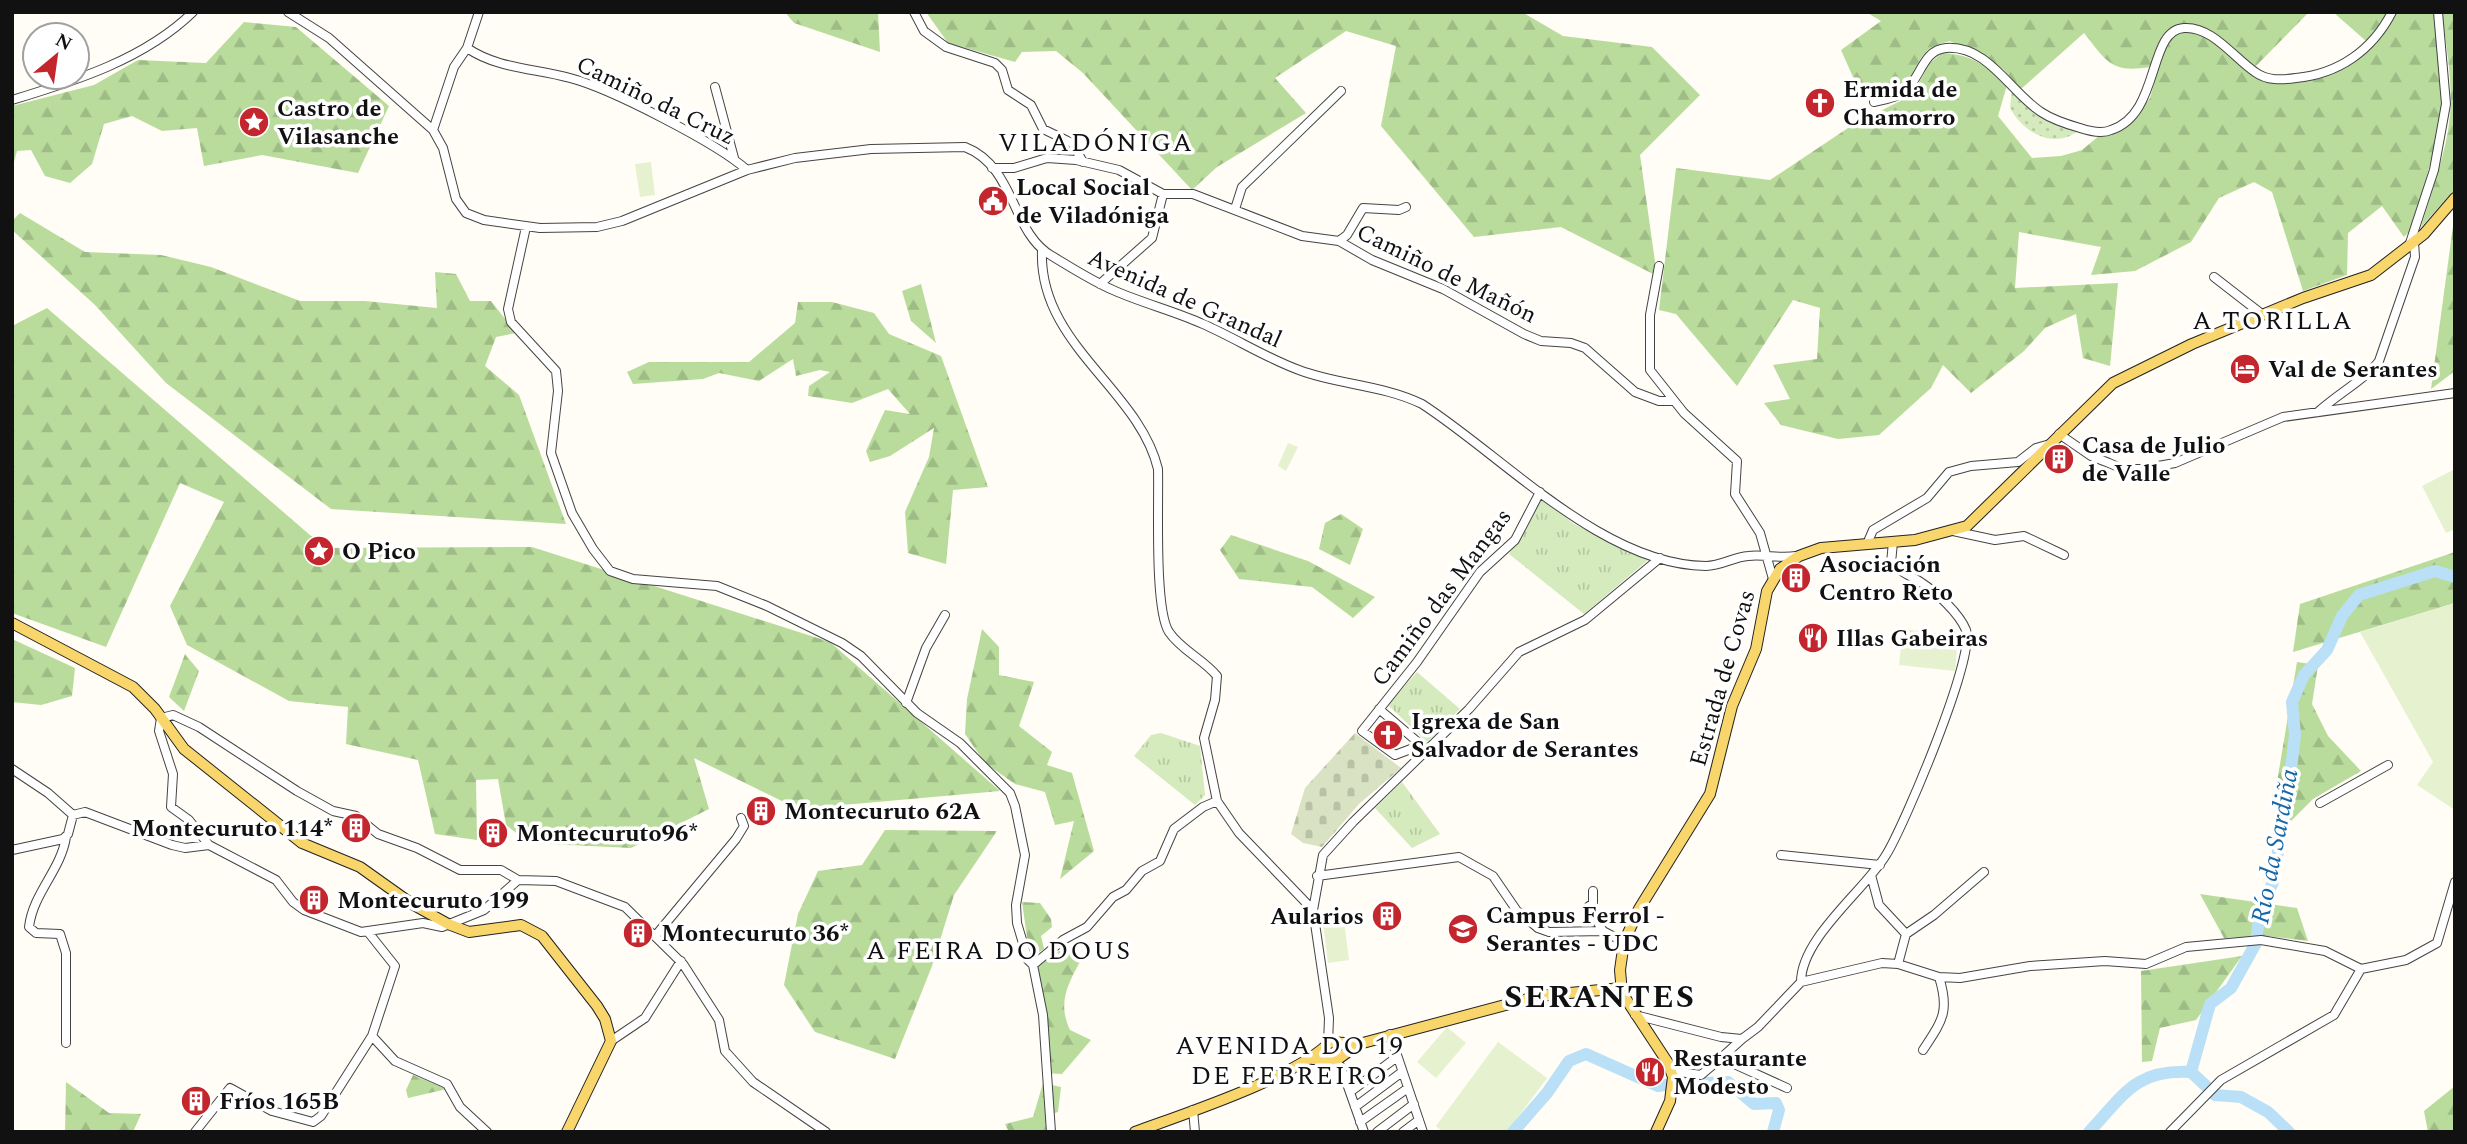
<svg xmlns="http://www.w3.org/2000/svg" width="2467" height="1144" font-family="Spectral,serif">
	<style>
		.grass { fill: url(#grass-tufts) }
		.forest { fill: url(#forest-firs) }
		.cemetery { fill: url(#cemetery-stones) }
		.park { fill: url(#park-dots) }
		.pitch { fill: #e6f2cf }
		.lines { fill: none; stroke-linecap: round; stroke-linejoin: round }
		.river { stroke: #b9e0f7; stroke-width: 12 }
		.minor-casing { stroke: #444; stroke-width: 10 }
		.major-casing { stroke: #222; stroke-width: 12 }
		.minor { stroke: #fff; stroke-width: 8 }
		.major { stroke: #f9d66b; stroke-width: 10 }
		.labels { text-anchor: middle; stroke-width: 7; stroke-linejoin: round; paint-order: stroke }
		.poi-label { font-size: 24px; font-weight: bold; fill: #111; stroke: #fff; text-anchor: start }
		.street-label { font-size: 24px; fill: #111; stroke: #fff }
		.neighbourhood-label { font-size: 26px; letter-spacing: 2px; fill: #111; stroke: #fff }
		.water-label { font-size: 26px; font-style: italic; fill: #1768a6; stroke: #fff }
		.district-label { font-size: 32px; font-weight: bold; letter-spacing: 2px; fill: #111; stroke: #fff }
	</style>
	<defs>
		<pattern id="grass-tufts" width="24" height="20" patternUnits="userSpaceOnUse" patternTransform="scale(1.75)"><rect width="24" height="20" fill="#d5ebbd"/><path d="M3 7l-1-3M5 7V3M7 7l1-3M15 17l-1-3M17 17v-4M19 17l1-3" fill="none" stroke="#b6c8a1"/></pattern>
		<pattern id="forest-firs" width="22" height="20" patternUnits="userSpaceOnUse" patternTransform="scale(1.75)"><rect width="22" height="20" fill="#b9dc9c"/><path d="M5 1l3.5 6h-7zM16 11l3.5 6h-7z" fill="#9ebc85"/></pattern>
		<pattern id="cemetery-stones" width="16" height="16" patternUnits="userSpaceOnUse" patternTransform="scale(1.75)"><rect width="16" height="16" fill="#d9e3c4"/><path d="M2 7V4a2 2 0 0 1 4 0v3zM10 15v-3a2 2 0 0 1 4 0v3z" fill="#b9c2a7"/></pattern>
		<pattern id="park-dots" width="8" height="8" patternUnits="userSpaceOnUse" patternTransform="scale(1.75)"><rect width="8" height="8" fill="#d5ebbd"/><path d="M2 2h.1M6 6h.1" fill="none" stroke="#b6c8a1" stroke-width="1.8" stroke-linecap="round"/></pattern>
	</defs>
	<rect width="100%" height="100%" fill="#fffdf5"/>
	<!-- grass -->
	<path class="grass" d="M1541,499L1574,524L1648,560L1584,614L1509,554Z
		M1417,672L1460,709L1427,742L1388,705Z
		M1161,733L1200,746L1205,795L1195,805L1134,756L1151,735Z
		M1402,782L1440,834L1412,848L1375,808Z"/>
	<!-- forest -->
	<path class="forest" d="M785,12H878L880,52L794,23Z
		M926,12H1522L1563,36L1652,47L1700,95L1640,155L1657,276L1561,227L1474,237L1381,126L1396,46L1346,31L1275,78L1306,113L1217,167L1192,190L1083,73L1056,51L1022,52L1015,62L948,43Z
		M1866,12H2309L2253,69L2196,28L2174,27L2158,44L2151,67C2111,73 2108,63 2084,33L2021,89L2003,69L1950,41C1940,44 1932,45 1925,53C1913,65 1911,90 1890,93C1880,94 1867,88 1857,86L1841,50L1881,21Z
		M2333,12H2389L2366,41Z
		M2395,12H2436L2442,78V119L2413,228L2404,237L2382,206L2348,233L2347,275L2303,291L2272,192L2254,182L2219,198L2191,242L2135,271L2091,275L2101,247L2019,232L2015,288L2118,283L2110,366L2083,358L2076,314L2045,328L2024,351L1971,393L1943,365L1931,388L1879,435L1838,439L1781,425L1764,403L1790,399L1773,365L1817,359L1820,308L1793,300L1737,386L1676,314L1659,310L1676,168L1770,180L1851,126L1912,95L1930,63L1942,53C1971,54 1987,66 2007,85L1998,116L2032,158L2061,156L2082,150L2100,135L2135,116L2150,98L2164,50L2176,33C2215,23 2231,70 2263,80C2273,83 2286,80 2296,80C2312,80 2329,77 2343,68C2362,55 2379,30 2395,12Z
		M2442,12H2455V189L2421,227C2432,190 2446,154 2450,116C2453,82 2446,46 2442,12Z
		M244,22L296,27L389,106L358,173L262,155L204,166L197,128L162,131L132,116L104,124L92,164L70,183L45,176L31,150L17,151L12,169V106L94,85L138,60L206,63Z
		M20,213L85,252L161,255L211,267L300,301H365L437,308L435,272L456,274L470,301H491L516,333L496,337L485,366L519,395L566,524L331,509L166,383L95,305L12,230V221Z
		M2455,222V371L2431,389L2453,226Z
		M921,284L936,343L911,321L902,291Z
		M798,302H832L874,313L889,334L941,356L988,487L953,490L946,564L908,553L905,512L929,457L934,428L890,456L870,462L866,451L885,410L910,414L888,389L852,403L808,396L809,386L830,372L820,370L796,376L793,359L759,381L719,373L703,379L633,384L627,372L649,362H749L795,323Z
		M47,308L325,548L532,547L830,642L1000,791L798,809L694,758L709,809L631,848L529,843L506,825L498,779L476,780L477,840L435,834L418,760L346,744L348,707L289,701L187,645L170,606L224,502L180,483L106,647L12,613V326Z
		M1341,514L1363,529L1350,565L1319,549L1325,523Z
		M1231,535L1308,561L1375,597L1353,618L1312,587L1239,579L1220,550Z
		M2455,552V603L2293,652L2300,604Z
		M982,629L999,647V675L1034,682L1019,726L1052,752L1047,765L1072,773L1094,851L1060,879L1074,821L1055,825L1045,792L1015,784L985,763L965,734L967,699Z
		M12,639L75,668L72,696L41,705L12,702Z
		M185,654L199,671L184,711L169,697Z
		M2297,662L2318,665L2312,704L2328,736L2361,771L2313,799L2276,836L2277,782Z
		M885,830L997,831L954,895L932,966L895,1059L815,1032L784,985L798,914L818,871L862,865Z
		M2200,894L2297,908L2308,941L2267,936L2224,938Z
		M1022,902L1040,903L1051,919L1052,927L1041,936L1044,949L1030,958Z
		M1064,949L1082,958C1068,984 1057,1002 1070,1030L1091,1040L1062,1074L1043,1073L1038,1006L1029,964Z
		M2242,956L2196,1020L2160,1028L2152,1061L2142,1062L2141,971Z
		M413,1075L447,1089L408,1098L406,1090Z
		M66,1082L109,1113L141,1114L133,1132H65Z
		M1043,1083L1061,1087L1058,1112L1048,1115V1132H1009L1005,1124L1033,1117Z
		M2455,1086V1132H2428L2424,1111Z"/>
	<!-- cemetery -->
	<path class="cemetery" d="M1355,733L1401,768L1359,804L1322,847L1303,843L1291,834L1305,788Z"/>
	<!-- park -->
	<path class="park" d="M2012,88L2027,104L2078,131C2053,150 2023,132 2010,108Z"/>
	<!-- pitch -->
	<path class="pitch" d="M651,162L655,195L640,197L635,164Z
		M1288,443L1298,447L1286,471L1278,466Z
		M2455,469V529L2446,533L2422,486Z
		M2455,603V810L2417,785L2433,762L2360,632Z
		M1903,629L1958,636L1955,671L1899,665Z
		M1344,920L1349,960L1328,963L1323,923Z
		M1447,1027L1466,1043L1436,1078L1417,1062Z
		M1498,1042L1547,1078L1507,1132H1443L1436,1126Z"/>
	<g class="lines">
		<!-- river -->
		<path class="river" d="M2191,1072L2206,1086
			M1681,1084L1728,1082L1754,1104L1776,1103L1779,1110L1773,1132
			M2215,1095L2241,1097L2268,1112L2289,1132
			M1513,1132L1547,1093L1569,1061L1586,1054L1658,1086L1665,1085
			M2089,1132C2124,1095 2135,1069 2191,1072L2210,1004L2231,988L2256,943L2260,911L2273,882L2290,777L2295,735L2292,702L2304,675L2327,650L2342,616L2359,595L2435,571L2455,577"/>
		<!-- minor casing -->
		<g class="minor-casing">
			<path id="minor" d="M288,12L329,38L433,130L443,148L456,199L466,213L484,220L540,228L597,227L622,221L747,170L795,158L871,149L965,147C1016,167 1011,233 1052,256C1072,268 1092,281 1113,290C1142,303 1174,311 1203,324C1235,338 1266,358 1299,370C1339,385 1383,385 1422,404C1504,457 1603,565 1706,566C1721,566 1734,557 1748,556C1764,554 1780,559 1796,556
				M914,12L924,31L946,47L995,63L1002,70L1008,90L1031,105L1043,129L1072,143L1083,162
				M467,48C498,69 534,68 570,78C609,88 717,143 747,170
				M715,87L734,158
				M12,100C75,81 145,59 193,12
				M1874,102C1883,100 1896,98 1904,92C1921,79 1922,50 1946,48C1988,45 2010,92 2041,112C2053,120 2066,124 2080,128C2089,131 2102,134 2111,130C2161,114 2147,30 2184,28C2212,26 2234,58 2255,72C2267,81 2282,80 2296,78C2338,74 2372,51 2392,12
				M433,130L454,67L467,48L479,12
				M992,168H1014L1047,158L1076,160L1119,170L1163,194H1193L1302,236L1339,241L1372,260L1443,289L1524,334L1541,341L1571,343L1585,348L1635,392L1659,401H1673
				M1235,209L1242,187L1341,91
				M526,227L508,309L511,322L556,371L558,391L551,453L572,513L593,549L610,571L633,579L717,586L767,606L842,643L861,656L917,713L960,743L1010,793L1015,806L1025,855L1016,905L1017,923L1028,960L1033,965L1043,1015L1051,1132
				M1339,241L1347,235L1363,208L1399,210L1406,207
				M2409,246L2434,170L2446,104L2438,12
				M1042,250C1038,344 1139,389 1158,469C1159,502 1154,609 1169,632C1181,650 1203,659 1217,676L1215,700L1204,738L1217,801L1239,833L1313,910
				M1659,266L1650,315V370L1684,413L1737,461L1735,494L1760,533L1773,579
				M2214,277L2263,315
				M1100,284L1152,238L1163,194
				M2318,412C2335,396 2368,377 2379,361L2415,257L2414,242
				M2059,434L2091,456L2109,463L2123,469H2141L2175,463L2283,417L2455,393
				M1953,531L1995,540L2024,536L2064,555
				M1867,544L1873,530L1927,498L1949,472L1971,466L2018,462L2036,448L2050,444
				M906,703L926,648L945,615
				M1379,709L1426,749
				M1426,749L1416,747L1395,755L1362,731L1417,662L1480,572L1515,540L1540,492
				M12,769L48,793L73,815
				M2320,803L2388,765
				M209,845L189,820L171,807L173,774L159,731L161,718L173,715L199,727L297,791L333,811L356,816L378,834L417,848L460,870H501L518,880L556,881L625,907L683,964L719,1020L725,1051L753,1082L826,1132
				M12,850L63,839L68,834L73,815L85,812L172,845L185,848L209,845L276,880L293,902L304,910L361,932L423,923L442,927L484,910L518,880
				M1781,855L1880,865
				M1871,875L1879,905L1906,934
				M1317,876L1459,857L1493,876L1517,911L1538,928L1549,932L1603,931L1624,942
				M1593,891V903L1588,907L1603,931
				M368,932L395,966L372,1036
				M656,935L736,839L744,826L741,818
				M1898,964L1906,934L1934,915L1984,872
				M1033,965L1063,940L1087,927L1113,897L1126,890L1142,871L1160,861L1174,829L1203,807L1217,801
				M1801,982C1801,938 1865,890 1886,855C1904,826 1976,656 1966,630C1959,613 1937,593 1922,583C1912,576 1899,572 1891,563L1893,542
				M1635,1015L1721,1037L1742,1039L1758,1027L1801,982L1882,963L1898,964L1939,977L1960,978L2030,966L2105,961L2146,964L2186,947L2261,940L2325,951L2361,969
				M1390,1034L1423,1132
				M611,1041L645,1018L681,961
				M66,1043V953L60,934L36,933L29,927C33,893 61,870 66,837
				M1328,1044L1329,1018L1313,910L1323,855L1353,822L1469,709L1519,652L1585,620L1660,558
				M1923,1050C1942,1021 1950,1012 1939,977
				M1721,1058L1742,1039
				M1332,1059L1341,1067L1364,1132
				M1672,1071L1701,1075L1721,1058L1787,1088
				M1350,1092L1397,1057
				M1355,1107L1402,1072
				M1193,1110L1195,1132
				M1360,1122L1408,1088
				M195,1132L230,1088L272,1111L313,1122L321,1116L372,1036L395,1061L447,1084L460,1107L487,1132
				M1377,1132L1414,1104
				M1403,1132L1419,1120
				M2170,1132L2221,1080L2334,1015L2361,969L2406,960L2437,943L2455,882"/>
		</g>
		<!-- major casing -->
		<g class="major-casing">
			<path id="major" d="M12,623L133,687L155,709L184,749L302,843L360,867L412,904L448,924L469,932L521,925L542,936L597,1006L605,1019L611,1041L567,1132
				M1312,1059H1338L1359,1044L1539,996L1621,988
				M1135,1132C1184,1114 1297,1077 1330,1042L1359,1044
				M1656,1132L1670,1101L1673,1077L1668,1063L1622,993L1620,970L1624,942L1639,909L1710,794L1732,706L1756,649L1767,591L1780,569L1799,556L1821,548L1915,540L1967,526L2113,383L2192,344L2303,298L2371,275L2424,234L2455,198"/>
		</g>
		<!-- minor -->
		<use href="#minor" class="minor"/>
		<!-- major -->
		<use href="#major" class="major"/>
	</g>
	<!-- icons -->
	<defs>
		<g id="church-disc" transform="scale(1.575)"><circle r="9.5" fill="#c4262e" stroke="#fff"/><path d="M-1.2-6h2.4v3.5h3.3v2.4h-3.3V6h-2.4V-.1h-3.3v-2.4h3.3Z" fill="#fff"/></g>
		<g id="sight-disc" transform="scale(1.575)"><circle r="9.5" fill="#c4262e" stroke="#fff"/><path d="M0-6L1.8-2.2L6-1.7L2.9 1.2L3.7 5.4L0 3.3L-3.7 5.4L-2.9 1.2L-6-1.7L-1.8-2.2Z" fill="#fff"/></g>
		<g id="civic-disc" transform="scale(1.575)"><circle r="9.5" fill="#c4262e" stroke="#fff"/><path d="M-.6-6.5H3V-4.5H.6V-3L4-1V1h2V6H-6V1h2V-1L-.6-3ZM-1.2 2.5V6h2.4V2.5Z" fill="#fff"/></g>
		<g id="hotel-disc" transform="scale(1.575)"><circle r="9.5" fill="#c4262e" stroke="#fff"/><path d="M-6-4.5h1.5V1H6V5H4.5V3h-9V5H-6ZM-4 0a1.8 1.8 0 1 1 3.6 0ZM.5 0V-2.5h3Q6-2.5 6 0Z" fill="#fff"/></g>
		<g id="building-disc" transform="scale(1.575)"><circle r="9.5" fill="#c4262e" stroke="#fff"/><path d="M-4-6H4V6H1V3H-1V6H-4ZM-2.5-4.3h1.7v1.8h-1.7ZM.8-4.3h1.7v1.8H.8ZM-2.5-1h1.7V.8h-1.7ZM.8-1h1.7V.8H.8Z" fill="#fff"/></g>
		<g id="restaurant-disc" transform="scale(1.575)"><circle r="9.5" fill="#c4262e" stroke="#fff"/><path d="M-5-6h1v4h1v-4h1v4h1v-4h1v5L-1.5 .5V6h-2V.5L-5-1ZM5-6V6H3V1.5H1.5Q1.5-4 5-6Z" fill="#fff"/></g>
		<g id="university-disc" transform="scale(1.575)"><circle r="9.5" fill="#c4262e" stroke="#fff"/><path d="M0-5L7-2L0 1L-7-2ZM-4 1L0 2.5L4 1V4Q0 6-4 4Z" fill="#fff"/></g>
	</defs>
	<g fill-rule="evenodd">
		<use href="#church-disc" x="1820" y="103"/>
		<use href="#sight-disc" x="254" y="122"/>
		<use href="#civic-disc" x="993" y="201"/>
		<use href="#hotel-disc" x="2245" y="369"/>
		<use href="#building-disc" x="2059" y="459"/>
		<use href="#sight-disc" x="319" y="551"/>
		<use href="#building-disc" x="1796" y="578"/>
		<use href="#restaurant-disc" x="1813" y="638"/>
		<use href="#church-disc" x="1388" y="735"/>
		<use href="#building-disc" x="761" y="811"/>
		<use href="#building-disc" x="356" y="828"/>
		<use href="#building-disc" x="493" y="833"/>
		<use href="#building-disc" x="314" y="900"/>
		<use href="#building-disc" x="1387" y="916"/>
		<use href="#university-disc" x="1463" y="929"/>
		<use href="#building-disc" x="638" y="933"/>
		<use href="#restaurant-disc" x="1650" y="1072"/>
		<use href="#building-disc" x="196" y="1101"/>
	</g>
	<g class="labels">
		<!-- poi labels -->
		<g class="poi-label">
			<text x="1843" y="97">Ermida de<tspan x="1843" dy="28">Chamorro</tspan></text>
			<text x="277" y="116">Castro de<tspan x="277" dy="28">Vilasanche</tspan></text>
			<text x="1016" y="195">Local Social<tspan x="1016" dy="28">de Viladóniga</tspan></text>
			<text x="2268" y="377">Val de Serantes</text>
			<text x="2082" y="453">Casa de Julio<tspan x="2082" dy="28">de Valle</tspan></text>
			<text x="342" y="559">O Pico</text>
			<text x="1819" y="572">Asociación<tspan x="1819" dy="28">Centro Reto</tspan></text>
			<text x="1836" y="646">Illas Gabeiras</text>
			<text x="1411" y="729">Igrexa de San<tspan x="1411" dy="28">Salvador de Serantes</tspan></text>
			<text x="784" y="819">Montecuruto 62A</text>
			<text x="333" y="836" text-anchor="end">Montecuruto 114*</text>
			<text x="516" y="841">Montecuruto96*</text>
			<text x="337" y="908">Montecuruto 199</text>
			<text x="1486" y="923">Campus Ferrol -<tspan x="1486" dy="28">Serantes - UDC</tspan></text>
			<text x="1364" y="924" text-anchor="end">Aularios</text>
			<text x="661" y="941">Montecuruto 36*</text>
			<text x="1673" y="1066">Restaurante<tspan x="1673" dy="28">Modesto</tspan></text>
			<text x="219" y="1109">Fríos 165B</text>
		</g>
		<!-- street labels -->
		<g class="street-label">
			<text transform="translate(656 100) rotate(26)" y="8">Camiño da Cruz</text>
			<text transform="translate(1447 273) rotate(26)" y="8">Camiño de Mañón</text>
			<text transform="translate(1185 298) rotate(24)" y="8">Avenida de Grandal</text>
			<text transform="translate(1441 597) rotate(-53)" y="8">Camiño das Mangas</text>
			<text transform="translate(1722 678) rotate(-74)" y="8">Estrada de Covas</text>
		</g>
		<!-- neighbourhood labels -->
		<g class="neighbourhood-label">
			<text x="1096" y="151">VILADÓNIGA</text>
			<text x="2273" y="329">A TORILLA</text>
			<text x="999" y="959">A FEIRA DO DOUS</text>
			<text x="1290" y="1054">AVENIDA DO 19<tspan x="1290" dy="30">DE FEBREIRO</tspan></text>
		</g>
		<!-- water labels -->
		<g class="water-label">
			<text transform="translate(2274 846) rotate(-79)" y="9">Río da Sardiña</text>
		</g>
		<!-- district labels -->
		<g class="district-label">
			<text x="1600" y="1007">SERANTES</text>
		</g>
	</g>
	<!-- border -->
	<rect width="2467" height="1144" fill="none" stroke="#111111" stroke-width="28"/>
	<!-- north arrow -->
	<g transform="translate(56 56) rotate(29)"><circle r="33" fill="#ffffff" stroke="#a0a0a0" stroke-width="2"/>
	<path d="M0-5L12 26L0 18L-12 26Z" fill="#c4262e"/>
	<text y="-10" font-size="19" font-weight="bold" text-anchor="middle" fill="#111111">N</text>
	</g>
</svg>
